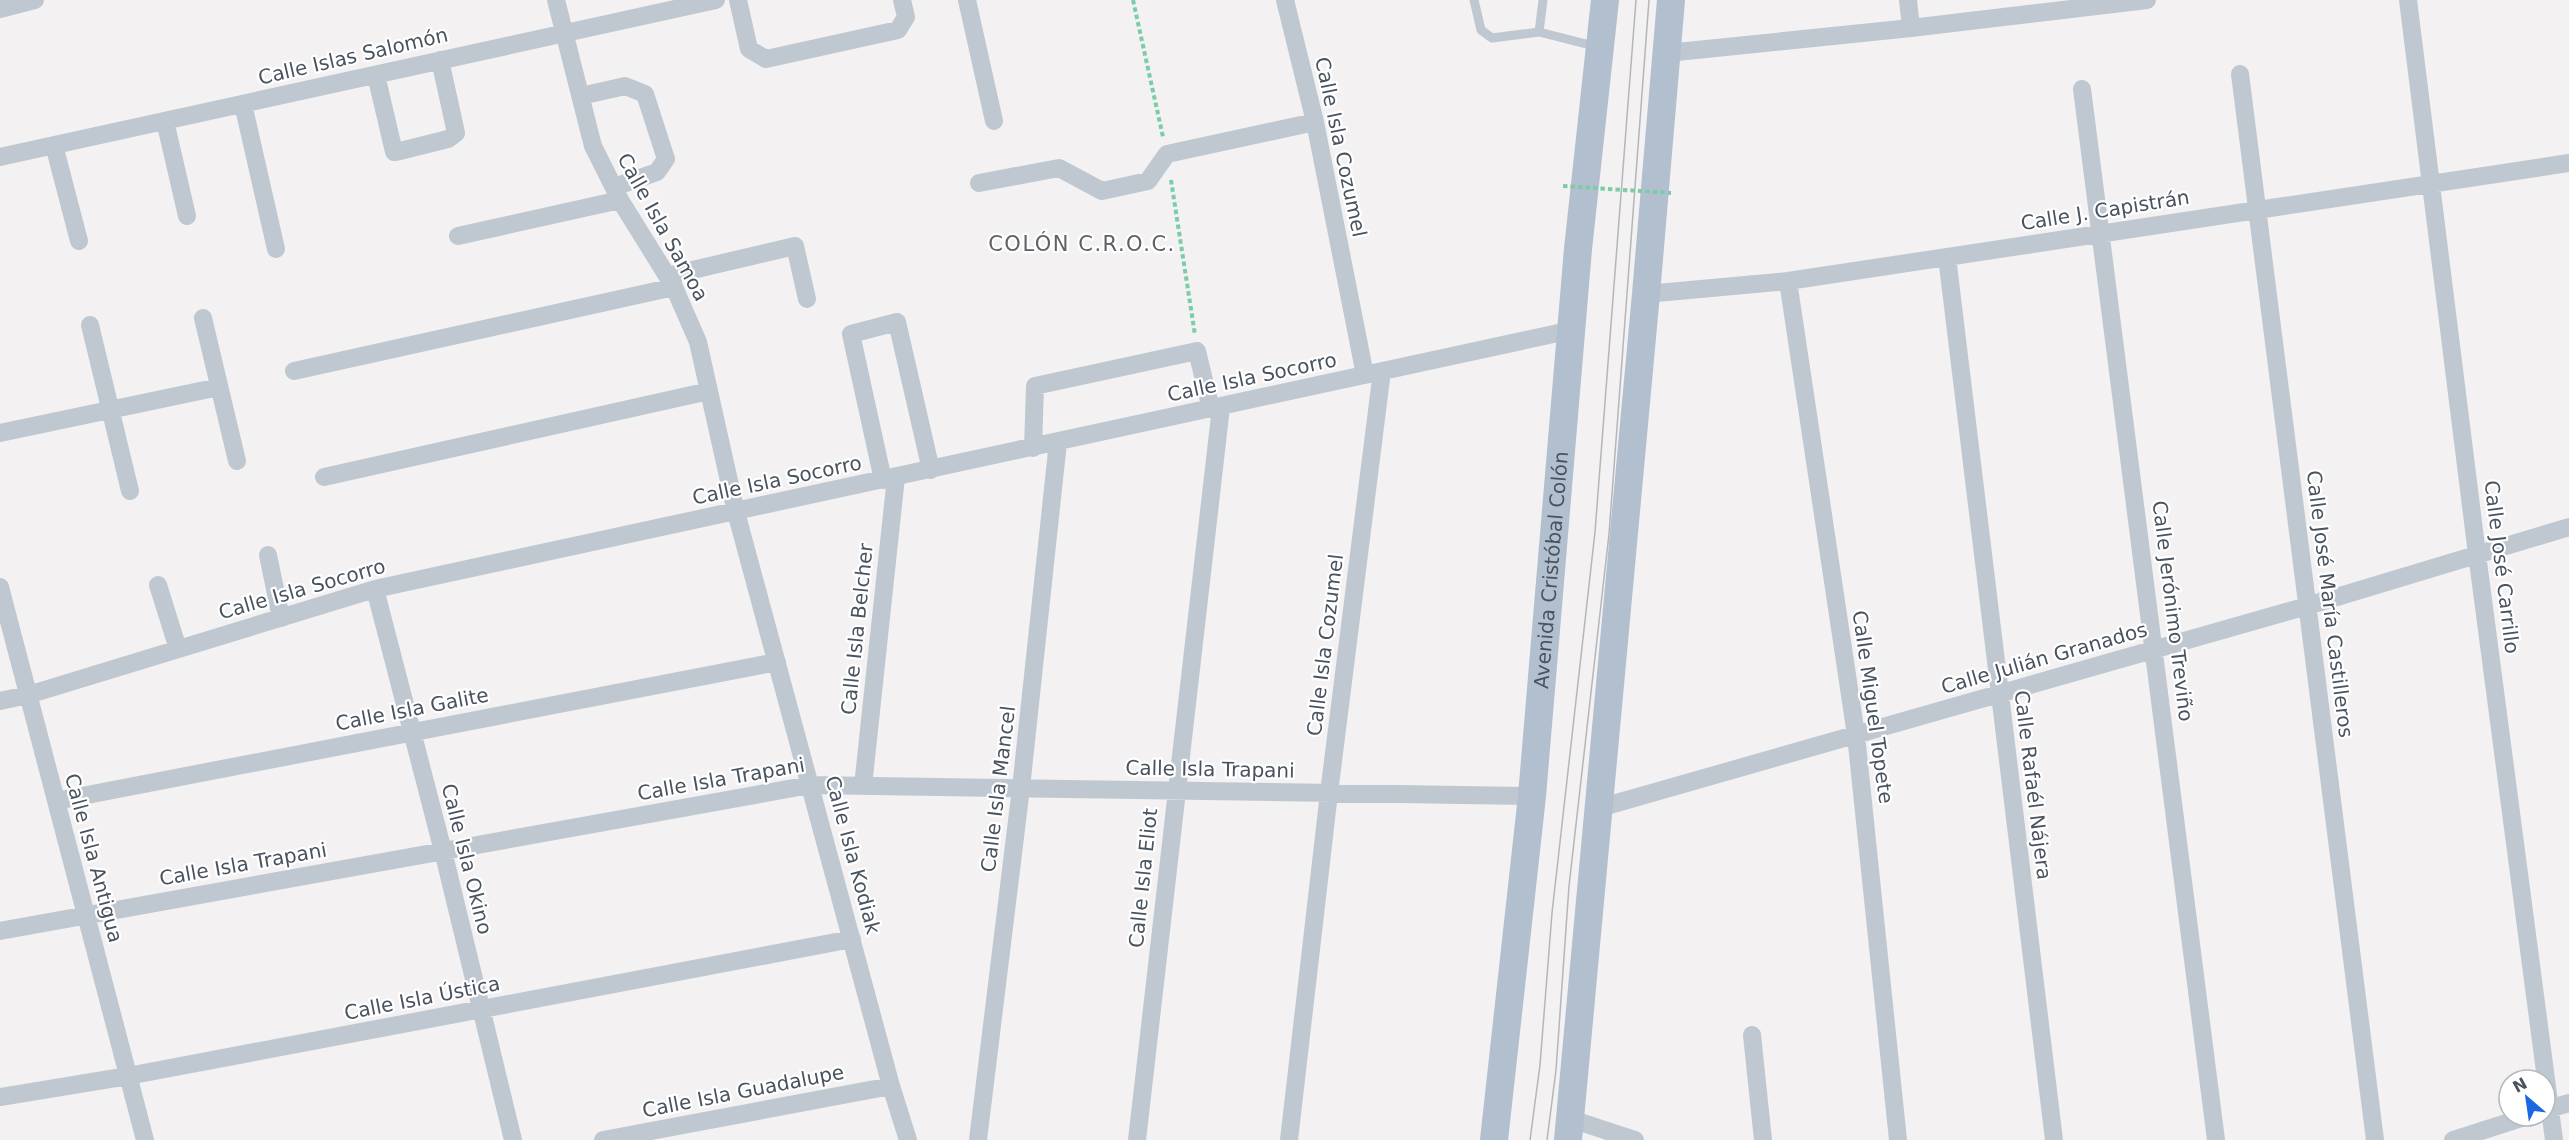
<svg xmlns="http://www.w3.org/2000/svg" width="2569" height="1140" font-family="'DejaVu Sans',sans-serif">
	<style>
		.lines { fill: none; stroke-linecap: round; stroke-linejoin: round }
		.path { stroke: #7acda8; stroke-width: 4; stroke-dasharray: 4.5 3; stroke-linecap: butt }
		.service { stroke: #bfc8d0; stroke-width: 9 }
		.minor { stroke: #bfc8d0; stroke-width: 18 }
		.primary { stroke: #b2bfcf; stroke-width: 28 }
		.tram { stroke: #b3b6bb; stroke-width: 1.5 }
		.path-bridge { stroke: #7acda8; stroke-width: 4; stroke-dasharray: 4.5 3; stroke-linecap: butt }
		.labels { text-anchor: middle; stroke-width: 4.5; stroke-linejoin: round; paint-order: stroke }
		.street-label { font-size: 20px; fill: #49535f; stroke: #fff }
		.neighbourhood-label { font-size: 21px; letter-spacing: 1.5px; fill: #5e6166; stroke: #fff }
	</style>
	<rect width="100%" height="100%" fill="#f3f1f1"/>
	<g class="lines">
		<!-- path -->
		<path class="path" d="M1133,0L1163,137
			M1171,180L1195,335"/>
		<!-- service -->
		<path class="service" d="M1474,0L1481,30L1492,38L1539,32L1543,0
			M1539,32L1598,47"/>
		<!-- minor -->
		<path class="minor" d="M556,0L593,146L620,200L674,287L698,342L736,512L891,1086L908,1140
			M738,0L749,49L766,59L898,30L906,17L902,0
			M967,0L994,121
			M1285,0L1315,122L1365,375
			M1908,0L1911,28
			M2408,0L2477,554L2554,1140
			M0,9L35,0
			M1667,53L1911,28L2147,0
			M2240,74L2375,1140
			M376,75L394,152L400,151L448,139L456,133L440,60
			M2082,89L2216,1140
			M581,96L625,86L645,94L666,159L657,172L614,187
			M243,104L276,249
			M165,121L187,216
			M54,145L79,241
			M0,157L716,0
			M979,183L1059,168L1102,191L1148,181L1167,154L1315,122
			M458,236L620,200
			M1947,257L2054,1140
			M667,276L795,246L807,299
			M1788,281L1856,735L1898,1140
			M1646,294L1788,281L2569,163
			M203,318L237,461
			M90,325L130,491
			M294,371L674,287
			M0,433L219,387
			M1033,448L1035,386L1197,351L1211,409
			M324,477L709,391
			M883,480L851,334L897,322L931,470
			M268,555L281,618
			M158,585L178,649
			M0,587L145,1140
			M375,589L443,851L513,1140
			M0,701L28,695L375,589L1572,330
			M863,786L896,477
			M56,801L777,662
			M1599,808L2307,606L2569,527
			M0,931L810,785L1532,796
			M1752,1035L1763,1140
			M0,1097L128,1076L852,939
			M2545,1110L2569,1103
			M1571,1119L1635,1140
			M603,1140L891,1086
			M978,1140L1021,788L1058,442
			M1137,1140L1221,407
			M1289,1140L1329,793L1382,371
			M2453,1140L2528,1116"/>
		<!-- primary -->
		<g class="primary">
			<path id="s1" d="M1494,1140L1532,796L1578,249L1605,0"/>
			<path d="M1568,1140L1646,294L1671,0"/>
		</g>
		<!-- tram -->
		<path class="tram" d="M1530,1140L1540,1065L1552,913L1595,532L1636,0
			M1547,1140L1556,1070L1569,886L1609,534L1649,0"/>
		<!-- path-bridge -->
		<path class="path-bridge" d="M1563,186L1671,193"/>
	</g>
	<g class="labels">
		<!-- street labels -->
		<g class="street-label">
			<text transform="translate(353 56) rotate(-13)" y="7">Calle Islas Salomón</text>
			<text transform="translate(1341 147) rotate(78)" y="7">Calle Isla Cozumel</text>
			<text transform="translate(2105 210) rotate(-9)" y="7">Calle J. Capistrán</text>
			<text transform="translate(663 227) rotate(61)" y="7">Calle Isla Samoa</text>
			<text transform="translate(1252 377) rotate(-12)" y="7">Calle Isla Socorro</text>
			<text transform="translate(777 480) rotate(-12)" y="7">Calle Isla Socorro</text>
			<text transform="translate(2502 567) rotate(83)" y="7">Calle José Carrillo</text>
			<text dy="7" stroke="none"><textPath href="#s1" startOffset="573">Avenida Cristóbal Colón</textPath></text>
			<text transform="translate(302 589) rotate(-16)" y="7">Calle Isla Socorro</text>
			<text transform="translate(2330 604) rotate(83)" y="7">Calle José María Castilleros</text>
			<text transform="translate(2173 611) rotate(83)" y="7">Calle Jerónimo Treviño</text>
			<text transform="translate(857 629) rotate(-84)" y="7">Calle Isla Belcher</text>
			<text transform="translate(1325 645) rotate(-83)" y="7">Calle Isla Cozumel</text>
			<text transform="translate(2044 658) rotate(-16)" y="7">Calle Julián Granados</text>
			<text transform="translate(1873 707) rotate(82)" y="7">Calle Miguel Topete</text>
			<text transform="translate(412 709) rotate(-11)" y="7">Calle Isla Galite</text>
			<text transform="translate(1210 769) rotate(1)" y="7">Calle Isla Trapani</text>
			<text transform="translate(721 779) rotate(-10)" y="7">Calle Isla Trapani</text>
			<text transform="translate(2033 785) rotate(83)" y="7">Calle Rafaél Nájera</text>
			<text transform="translate(998 789) rotate(-83)" y="7">Calle Isla Mancel</text>
			<text transform="translate(853 855) rotate(75)" y="7">Calle Isla Kodiak</text>
			<text transform="translate(94 858) rotate(75)" y="7">Calle Isla Antigua</text>
			<text transform="translate(467 859) rotate(76)" y="7">Calle Isla Okino</text>
			<text transform="translate(243 864) rotate(-10)" y="7">Calle Isla Trapani</text>
			<text transform="translate(1143 878) rotate(-84)" y="7">Calle Isla Eliot</text>
			<text transform="translate(422 998) rotate(-11)" y="7">Calle Isla Ústica</text>
			<text transform="translate(743 1091) rotate(-11)" y="7">Calle Isla Guadalupe</text>
		</g>
		<!-- neighbourhood labels -->
		<g class="neighbourhood-label">
			<text x="1082" y="251">COLÓN C.R.O.C.</text>
		</g>
	</g>
	<!-- north arrow -->
	<g transform="translate(2527 1098) rotate(331)"><circle r="28" fill="#ffffff" stroke="#b6babf" stroke-width="1.5"/>
	<path d="M0-4.5L10 22L0 15L-10 22Z" fill="#1c68e2"/>
	<text y="-9" font-size="16" font-weight="bold" text-anchor="middle" fill="#49535f">N</text>
	</g>
</svg>
